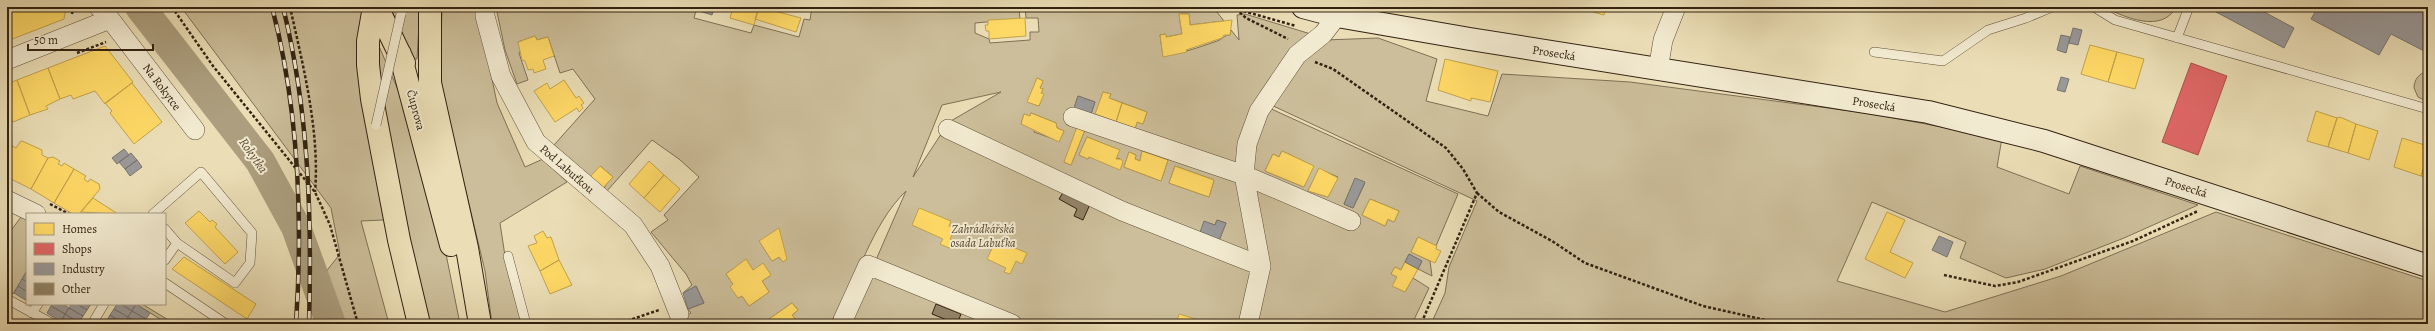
<svg xmlns="http://www.w3.org/2000/svg" width="2435" height="331" font-family="Alegreya,serif">
	<style>
		.green { fill: #ccbe9a; stroke: #7f7056; fill-rule: evenodd }
		.homes { fill: #ffd966; stroke: #c2a24c }
		.shops { fill: #e06666; stroke: #ac524c }
		.industry { fill: #999; stroke: #7a7570 }
		.lines { fill: none; stroke-linecap: round; stroke-linejoin: round }
		.river { stroke: #ac9e7e; stroke-width: 30 }
		.building { fill: #928467; stroke: #322211 }
		.lane-casing { stroke: #60513a; stroke-width: 10 }
		.street-casing { stroke: #60513a; stroke-width: 20 }
		.secondary-casing { stroke: #322211; stroke-width: 24 }
		.primary-casing { stroke: #322211; stroke-width: 24 }
		.path { stroke: #322211; stroke-width: 2.5; stroke-dasharray: 3 2; stroke-linecap: butt }
		.lane { stroke: #f2ead0; stroke-width: 9 }
		.street { stroke: #f2ead0; stroke-width: 19 }
		.secondary { stroke: #f2ead0; stroke-width: 22 }
		.primary { stroke: #ebdeb6; stroke-width: 22 }
		.rail-casing { stroke: #322211; stroke-width: 4.5 }
		.rail { stroke: #f2ead0; stroke-width: 3; stroke-dasharray: 9; stroke-linecap: butt }
		.lane-bridge-casing { stroke: #60513a; stroke-width: 10; stroke-linecap: butt }
		.lane-bridge { stroke: #f2ead0; stroke-width: 9 }
		.labels { text-anchor: middle; stroke-width: 4; stroke-linejoin: round; paint-order: stroke }
		.street-label { font-size: 12px; fill: #322211; stroke: #f2ead0 }
		.park-label { font-size: 12px; font-style: italic; fill: #584933; stroke: #f2ead0 }
		.water-label { font-size: 13px; font-style: italic; fill: #5d4d37; stroke: #f2ead0 }
	</style>
	<rect width="100%" height="100%" fill="#ebdeb6"/>
	<filter id="stains"><feTurbulence type="fractalNoise" baseFrequency=".005" numOctaves="4"/><feColorMatrix values="0 0 0 0 .2 0 0 0 0 .09 0 0 0 0 .02 0 0 0 .5 -.17"/></filter>
	<radialGradient id="worn" r=".72"><stop offset=".6" stop-color="#630" stop-opacity="0"/><stop offset="1" stop-color="#630" stop-opacity=".3"/></radialGradient>
	<!-- green -->
	<path class="green" d="M181,7H362L408,113L443,239L460,324H427L405,219L361,221L389,324H323L324,274L340,254L331,208Z
		M390,7H420L417,59H414Z
		M442,7H477L497,103L525,167L543,159L567,182L500,223L507,269L522,324H492L485,271L440,83Z
		M496,7H697L694,18L751,33L754,25L799,37L804,19L810,20L812,7H1022H1019L1020,19L975,23V33L989,39L990,43L1030,40V32H1039L1038,18H1026L1025,7H1213L1224,21L1190,25L1189,14H1179L1182,34L1166,37L1165,34L1160,35L1163,56C1183,53 1197,48 1217,41C1223,39 1224,35 1230,35L1231,30L1239,40L1237,15L1245,14L1314,35L1267,107L1458,194L1436,246L1418,237L1411,252L1430,261L1432,276L1418,269L1422,261L1409,254L1401,270L1395,267L1391,274L1397,277L1393,286L1405,292L1413,278L1429,288L1412,324H848L906,191C870,226 859,279 832,320L835,324H799L792,315L798,310L792,303L762,324H672L691,313L688,309L704,303L696,286L683,293L692,285L686,274L651,232L668,220L664,215L699,177L679,159L652,140L607,191L604,188L612,176L600,166L591,177L554,145L595,99L573,69L560,73L548,37L537,40L535,36L518,42L521,50L519,53L528,80L517,84L505,50ZM1037,78L1043,81L1040,88L1043,89L1041,93L1043,94L1039,106L1028,102ZM1001,92L949,122L913,177L942,105ZM1103,92L1111,94L1109,98L1147,112L1143,124L1137,122L1135,129L1096,114ZM1078,96L1095,102L1091,114L1074,108ZM1031,113L1056,123L1057,128L1064,131L1059,141L1034,132L1035,129L1021,124L1024,114L1030,116ZM1086,127L1071,165L1064,162ZM1087,137L1119,150L1116,159L1119,158L1121,161L1089,157L1088,159L1079,155ZM1142,151L1168,160L1161,181L1124,167L1129,152L1136,155L1135,159L1140,161ZM1282,151L1313,166L1304,187L1265,171L1273,154L1279,157ZM1175,166L1214,180L1209,197L1169,183ZM1319,169L1338,177L1328,197L1308,191ZM1355,179L1365,183L1353,208L1344,204ZM1370,199L1399,211L1394,222L1388,219L1385,226L1362,215ZM1217,220L1226,223L1218,243L1204,222L1215,225ZM760,242L786,259L783,262L779,257L772,261ZM746,260L753,270L771,275L762,281L769,292L749,306L742,296L738,298L733,284L726,274Z
		M2104,7H2176C2162,34 2124,17 2104,7Z
		M1378,38L1437,59L1426,101L1488,116L1502,74L1630,82L1866,113L2002,138L1997,167L2069,194L2080,166L2198,205L2124,238L2045,269L2006,278L1960,258L1966,242L1872,202L1837,281L1945,312L2061,276L2216,212L2428,281V324H1431L1445,293L1449,267L1477,201L1269,104L1297,60L1325,40Z
		M2428,71V102L2418,97L2414,88C2414,80 2419,73 2428,71Z
		M21,217L27,218V271L13,294L7,290V236Z
		M136,304H142L175,324H168Z"/>
	<!-- homes -->
	<path class="homes" d="M7,7H66L64,19L7,41Z
		M733,7H759L754,25L730,18Z
		M759,7L801,18L796,32L755,19Z
		M1594,7H1606L1604,15L1593,12Z
		M1179,14H1189L1190,25L1232,20L1230,35H1224L1222,38L1186,50L1187,52L1163,57L1160,35L1166,34V37L1182,34Z
		M1025,18L1026,36L989,39V31H986L985,25H988V20Z
		M535,36L537,40L548,37L554,56L543,60L546,69L534,73L533,69L528,70L525,61L522,60L518,42Z
		M2090,45L2117,52L2108,82L2081,74Z
		M105,46L133,82L105,104L95,91L73,99L71,95L60,99L48,68Z
		M2117,52L2144,59L2135,89L2108,82Z
		M1445,59L1498,71L1490,102L1471,98V101L1438,90Z
		M48,68L60,99L46,106L48,109L30,115L17,80Z
		M1037,78L1043,81L1040,88L1043,89L1041,93L1044,94L1039,106L1027,102Z
		M17,80L30,115L13,122L11,119L7,120V84Z
		M564,80L576,98L579,96L584,103L581,105L583,108L579,112L577,108L555,122L534,91L547,83L550,89Z
		M132,83L162,122L134,144L110,113L112,111L105,103Z
		M1103,92L1111,94L1109,98L1122,103L1116,122L1095,114Z
		M1122,103L1147,112L1143,124L1137,122L1135,129L1116,122Z
		M2316,111L2337,118L2328,147L2307,141Z
		M1031,113L1056,123L1057,128L1064,131L1059,142L1021,124L1024,114L1030,116Z
		M2340,117L2356,124L2348,153L2328,147L2337,118Z
		M1078,124L1086,127L1071,165L1064,162Z
		M2356,124L2378,131L2369,160L2348,153Z
		M1087,137L1120,150L1116,159H1121L1123,162L1120,170L1089,157L1088,159L1079,155Z
		M2402,138L2428,146V154L2421,176L2394,167Z
		M22,141L42,150V155L48,158L31,189L7,177V143L16,148L20,142Z
		M1142,151L1168,160L1161,181L1124,167L1129,152L1136,155L1135,159L1140,161Z
		M1282,151L1314,166L1304,187L1265,171L1273,154L1279,157Z
		M2428,154V178L2421,176Z
		M53,157L60,161L58,164L62,166L64,163L74,169L54,203L31,189L48,158Z
		M649,161L664,175L644,198L629,184Z
		M600,166L613,177L603,188L590,177Z
		M1175,166L1214,180L1209,197L1169,183Z
		M1319,168L1338,178L1328,197L1308,191Z
		M74,169L86,176L84,179L88,182L90,179L99,184L100,189L79,214H73L54,203Z
		M664,175L680,189L660,212L644,198Z
		M93,198L118,214L81,212Z
		M1370,199L1399,211L1394,222L1388,219L1385,226L1362,215Z
		M919,208L951,221L949,226L955,229L950,239L952,240L949,248L940,244L943,239L912,225Z
		M199,211L210,222L212,220L217,224L215,227L238,252L225,264L185,223Z
		M1887,212L1905,220L1890,252L1913,263L1905,278L1865,259Z
		M779,228L787,259L783,262L779,257L772,261L759,241Z
		M543,231L547,238L551,237L559,260L540,271L528,246L537,243L534,236Z
		M1418,237L1437,246L1436,249L1441,251L1435,263L1411,252Z
		M996,240L1027,253L1022,264L1016,261L1010,274L1004,272L1006,268L987,259Z
		M184,257L256,304L247,319L172,269Z
		M746,259L753,270L763,263L771,275L762,281L769,292L749,306L742,296L738,298L730,287L733,284L726,274Z
		M559,260L572,285L550,294L540,271Z
		M1405,262L1418,269L1405,292L1392,286L1397,277L1391,274L1395,267L1401,270Z
		M792,303L798,310L792,315L799,324H762Z
		M1179,314L1205,322L1204,324H1176Z"/>
	<!-- shops -->
	<path class="shops" d="M2191,63L2227,76L2198,155L2162,142Z"/>
	<!-- industry -->
	<path class="industry" d="M697,7H712L714,8L712,15L696,10Z
		M712,7H725L724,11Z
		M2219,7H2255L2294,28L2284,48L2216,12Z
		M2318,7H2428V53L2391,34L2379,55L2311,19Z
		M2073,28L2082,30L2078,45L2069,43Z
		M2061,35L2070,37L2066,53L2057,50Z
		M2061,77L2069,79L2065,92L2057,90Z
		M1078,96L1095,102L1091,114L1074,108Z
		M124,149L129,155L117,164L112,158Z
		M131,153L137,160L125,169L119,162Z
		M137,160L142,167L130,176L125,169Z
		M1355,178L1365,182L1353,208L1344,204Z
		M1217,220L1226,223L1218,243L1199,235L1204,221L1215,225Z
		M1939,236L1953,242L1947,257L1932,250Z
		M1409,254L1422,261L1418,269L1405,262Z
		M26,272L27,273V282L22,279Z
		M22,279L27,282V292L18,286Z
		M18,286L27,292V301L14,293Z
		M696,286L704,303L688,309L683,293Z
		M53,304H63L69,308L65,314L51,306Z
		M72,304H77L87,310L83,316L69,308Z
		M77,304H91L87,310Z
		M117,304H121L132,311L128,317L114,309Z
		M121,304H136L132,311Z
		M136,304L150,313L146,319L132,311Z
		M51,306L65,314L61,322L47,313Z
		M69,308L83,316L79,323L65,314Z
		M114,309L128,317L124,324L110,315Z
		M132,311L146,319L143,324H138L128,317Z
		M65,314L79,323L78,324H65L61,322Z
		M110,315L124,324H109L106,322Z
		M128,317L138,324H124Z"/>
	<g class="lines">
		<!-- river -->
		<path class="river" d="M140,7L260,161L296,227L331,324"/>
	</g>
	<!-- building -->
	<path class="building" d="M1065,189L1091,202L1083,220L1074,216L1077,209L1059,199Z
		M936,304L961,314L957,324L932,314Z"/>
	<g class="lines">
		<!-- lane casing -->
		<g class="lane-casing">
			<path id="lane" d="M2094,7L2115,20L2428,109
				M2177,38L2189,7
				M1874,52L1943,61L1988,30L2026,18L2052,7
				M153,214L201,172L252,233L250,263L235,283L177,243L165,229
				M508,256L526,324
				M165,260L177,243
				M165,283L226,324
				M7,299L53,324
				M32,313L38,304
				M92,324L104,304"/>
		</g>
		<!-- street casing -->
		<g class="street-casing">
			<path id="street" d="M99,7L110,19L195,130
				M485,7V16L501,76L536,142L633,225L660,266L679,314
				M7,60L110,19
				M1658,70L1663,40L1676,7
				M1073,117L1244,175L1351,221
				M948,129L1122,211L1261,266
				M7,200L36,214
				M843,320L868,265L1012,324
				M1248,324L1261,266L1244,175L1247,144L1259,111L1297,55L1323,34L1337,16"/>
		</g>
		<!-- secondary casing -->
		<g class="secondary-casing">
			<path id="secondary" d="M1303,7L1337,16L1470,39L1928,112L2044,141L2428,266"/>
		</g>
		<!-- primary casing -->
		<g class="primary-casing">
			<path id="primary" d="M374,7L368,41V65L372,99L399,240L419,324
				M377,7L404,63
				M430,7V83L467,248L480,324
				M400,54L451,245"/>
		</g>
		<!-- path -->
		<path class="path" d="M172,7L213,66L315,192L330,225L358,324
			M290,7C303,65 320,132 315,192
			M1229,7L1296,26
			M1984,7L2005,11
			M1236,9L1246,18L1288,39
			M72,14L73,7
			M77,53L106,42
			M1315,62L1333,69L1446,148L1463,169L1477,193L1421,324
			M1477,193L1499,212L1552,241L1585,263L1703,306L1783,324
			M50,204L69,214
			M1944,275L1995,286L2018,282L2133,241L2198,211
			M618,324L659,310"/>
		<!-- lane -->
		<use href="#lane" class="lane"/>
		<!-- street -->
		<use href="#street" class="street"/>
		<!-- secondary -->
		<use href="#secondary" class="secondary"/>
		<!-- primary -->
		<use href="#primary" class="primary"/>
		<!-- rail casing -->
		<g class="rail-casing">
			<path id="rail" d="M272,7C299,110 303,218 296,324
				M283,7C309,112 312,217 309,324"/>
		</g>
		<!-- rail -->
		<use href="#rail" class="rail"/>
		<!-- lane-bridge casing -->
		<g class="lane-bridge-casing">
			<path id="lane-bridge" d="M376,125L401,14"/>
		</g>
		<!-- lane-bridge -->
		<use href="#lane-bridge" class="lane-bridge"/>
	</g>
	<g class="labels">
		<!-- street labels -->
		<g class="street-label">
			<text transform="translate(1554 53) rotate(9)" y="4">Prosecká</text>
			<text transform="translate(162 87) rotate(53)" y="4">Na Rokytce</text>
			<text transform="translate(1874 104) rotate(9)" y="4">Prosecká</text>
			<text transform="translate(416 110) rotate(75)" y="4">Čuprova</text>
			<text transform="translate(567 169) rotate(41)" y="4">Pod Labuťkou</text>
			<text transform="translate(2186 187) rotate(18)" y="4">Prosecká</text>
		</g>
		<!-- park labels -->
		<g class="park-label">
			<text x="983" y="233">Zahrádkářská<tspan x="983" dy="14">osada Labuťka</tspan></text>
		</g>
		<!-- water labels -->
		<g class="water-label">
			<text transform="translate(254 155) rotate(55)" y="5">Rokytka</text>
		</g>
	</g>
	<!-- margin -->
	<rect width="2435" height="331" fill="none" stroke="#ebdeb6" stroke-width="24"/>
	<rect x="8" y="8" width="2419" height="315" fill="none" stroke="#322211" stroke-width="2"/>
	<rect x="12" y="12" width="2411" height="307" fill="none" stroke="#322211"/>
	<!-- legend -->
	<rect x="26" y="213" width="140" height="92" fill="#f2ead0" stroke="#a59a84"/>
	<rect x="34" y="223" width="20" height="12" fill="#ffd966" stroke="#a59a84"/>
	<text x="62" y="233" font-size="12" fill="#322211">Homes</text>
	<rect x="34" y="243" width="20" height="12" fill="#e06666" stroke="#a59a84"/>
	<text x="62" y="253" font-size="12" fill="#322211">Shops</text>
	<rect x="34" y="263" width="20" height="12" fill="#999999" stroke="#a59a84"/>
	<text x="62" y="273" font-size="12" fill="#322211">Industry</text>
	<rect x="34" y="283" width="20" height="12" fill="#928467" stroke="#a59a84"/>
	<text x="62" y="293" font-size="12" fill="#322211">Other</text>
	<!-- scale -->
	<path d="M28 44v6h125v-6" fill="none" stroke="#322211" stroke-width="2"/>
	<text x="34" y="44" font-size="12" fill="#322211" stroke="#f2ead0" stroke-width="3" paint-order="stroke">50 m</text>
	<rect width="100%" height="100%" filter="url(#stains)"/>
	<rect width="100%" height="100%" fill="url(#worn)"/>
</svg>
